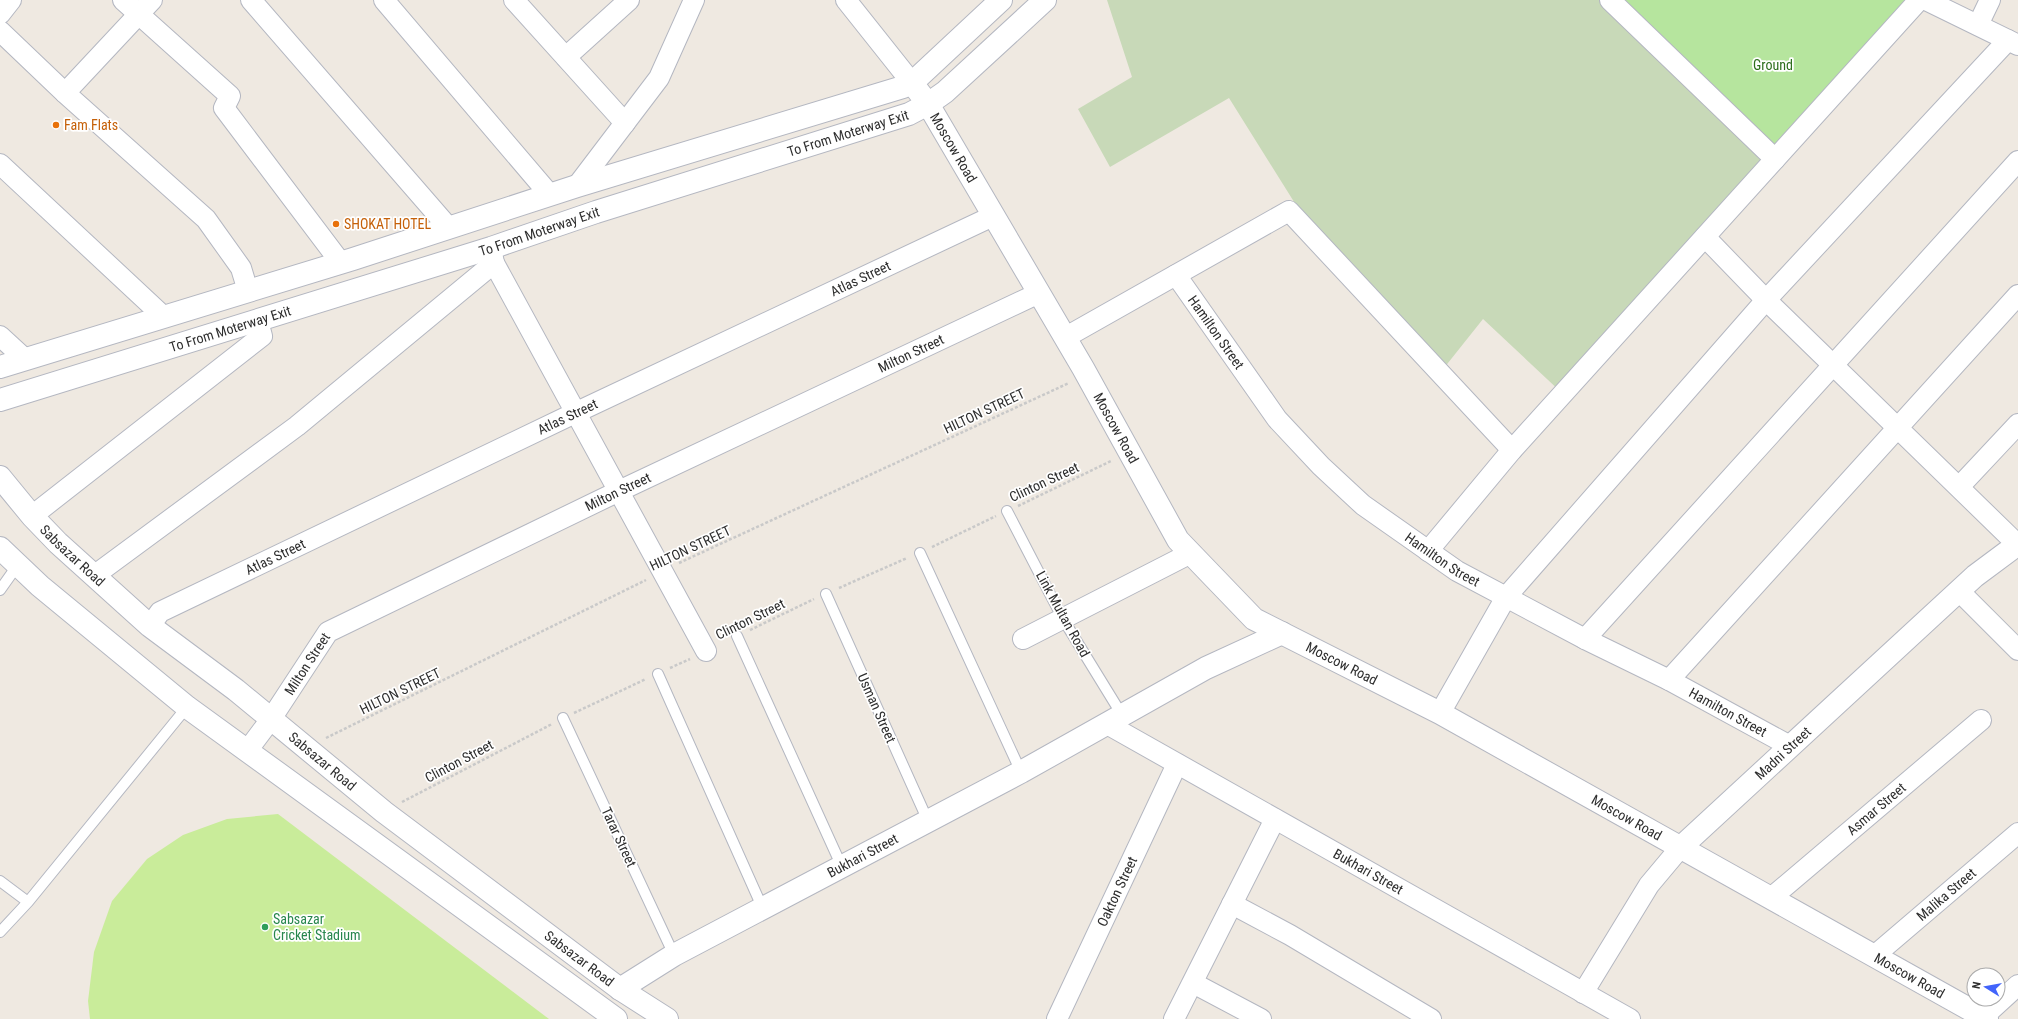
<svg xmlns="http://www.w3.org/2000/svg" width="2018" height="1019" font-family="'Roboto Condensed',sans-serif">
	<style>
		.green { fill: #b6e59e }
		.cemetery { fill: #c8d9b8 }
		.pitch { fill: #c9ec9a }
		.lines { fill: none; stroke-linecap: round; stroke-linejoin: round }
		.lane-casing { stroke: #b4b7c1; stroke-width: 12 }
		.street-casing { stroke: #b4b7c1; stroke-width: 22 }
		.secondary-casing { stroke: #b4b7c1; stroke-width: 24 }
		.path { stroke: #c9c9c9; stroke-width: 2.5; stroke-dasharray: 3 2; stroke-linecap: butt }
		.lane { stroke: #fff; stroke-width: 10 }
		.street { stroke: #fff; stroke-width: 20 }
		.secondary { stroke: #fff; stroke-width: 22 }
		.food-dot { fill: #e8710a; stroke: #fff; stroke-width: 1.5 }
		.leisure-dot { fill: #2e9e5b; stroke: #fff; stroke-width: 1.5 }
		.labels { text-anchor: middle; stroke-width: 3.5; stroke-linejoin: round; paint-order: stroke }
		.park-label { font-size: 14px; fill: #2c6e1b; stroke: #fff }
		.food-label { font-size: 14px; fill: #c56008; stroke: #fff; text-anchor: start }
		.street-label { font-size: 14px; fill: #2e2e2e; stroke: #fff }
		.leisure-label { font-size: 14px; fill: #27864d; stroke: #fff; text-anchor: start }
	</style>
	<rect width="100%" height="100%" fill="#efe9e1"/>
	<!-- green -->
	<path class="green" d="M1610,0H1919L1775,159Z"/>
	<!-- cemetery -->
	<path class="cemetery" d="M1107,0H1610L1775,159L1563,394L1483,319L1440,373L1296,205L1229,98L1110,167L1078,109L1132,77Z"/>
	<!-- pitch -->
	<path class="pitch" d="M278,814L549,1019H90L88,1001L94,952L112,901L147,859L183,835L227,819Z"/>
	<g class="lines">
		<!-- lane casing -->
		<g class="lane-casing">
			<path id="lane" d="M1007,511L1063,619L1122,715
				M920,553L1021,772
				M0,590L17,566
				M826,594L928,821
				M737,636L842,867
				M658,674L763,909
				M563,718L674,955
				M0,881L28,902
				M0,932L28,902L187,707"/>
		</g>
		<!-- street casing -->
		<g class="street-casing">
			<g id="street">
				<path d="M123,0L230,96L224,108L341,263"/>
				<path d="M251,0L449,228"/>
				<path d="M384,0L550,195"/>
				<path d="M514,0L625,123"/>
				<path d="M846,0L912,83"/>
				<path d="M1610,0L1775,159"/>
				<path d="M1926,0L2018,45"/>
				<path d="M0,14L11,0"/>
				<path d="M1978,25L1990,0"/>
				<path d="M0,31L65,93L206,219L241,268L248,291"/>
				<path d="M566,57L629,0"/>
				<path d="M65,93L152,0"/>
				<path d="M0,164L164,317"/>
				<path d="M577,186L659,78L694,0"/>
				<path d="M1705,237L1766,300L2018,545"/>
				<path d="M494,263L706,651"/>
				<path id="s1" d="M1176,275L1277,419L1321,466L1363,505L1457,571L1585,639L1669,680L1790,746"/>
				<path d="M0,336L25,359"/>
				<path d="M1066,337L1289,211L1512,450"/>
				<path d="M1959,487L2018,424"/>
				<path d="M32,516L262,336L258,321"/>
				<path d="M1428,551L1512,450L1919,0"/>
				<path d="M95,575L297,426L494,263L491,248"/>
				<path d="M1959,591L2018,650"/>
				<path id="s2" d="M150,626L160,612L577,412L993,216"/>
				<path d="M1023,639L1191,553"/>
				<path d="M1585,639L2018,161"/>
				<path d="M1669,680L2018,295"/>
				<path d="M1440,713L1506,597L1766,300L2008,40"/>
				<path id="s3" d="M1107,724L1630,1019"/>
				<path id="s4" d="M247,751L271,719L328,632L619,491L1039,293"/>
				<path id="s5" d="M1771,898L1981,720"/>
				<path d="M1232,904L1290,935L1431,1019"/>
				<path id="s6" d="M1874,956L2018,833"/>
				<path d="M1193,983L1261,1019"/>
				<path d="M1583,993L1649,885L1680,848"/>
				<path d="M1983,1017L2018,985"/>
				<path id="s7" d="M1057,1019L1177,764"/>
				<path d="M1174,1019L1275,819"/>
			</g>
		</g>
		<!-- secondary casing -->
		<g class="secondary-casing">
			<g id="secondary">
				<path id="s8" d="M912,83L928,104L1083,368L1178,540L1254,619L1440,713L1987,1019"/>
				<path d="M0,367L353,259L577,186L903,87L912,83L1001,0"/>
				<path id="s9" d="M0,400L491,248L596,212L909,114L928,104L945,92L1045,0"/>
				<path id="s10" d="M0,477L32,516L58,543L150,626L236,690L384,812L620,989L667,1019"/>
				<path d="M0,548L40,586L187,707L616,1019"/>
				<path id="s11" d="M1680,848L1975,576L2018,544"/>
				<path id="s12" d="M620,989L674,955L1021,772L1206,668L1282,633"/>
			</g>
		</g>
		<!-- path -->
		<path class="path" d="M1018,506L1111,461
			M932,547L996,516
			M679,563L1069,383
			M839,588L907,558
			M750,630L814,599
			M670,668L690,659
			M574,713L646,679
			M326,738L646,580
			M402,802L552,724"/>
		<!-- lane -->
		<use href="#lane" class="lane"/>
		<!-- street -->
		<use href="#street" class="street"/>
		<!-- secondary -->
		<use href="#secondary" class="secondary"/>
	</g>
	<!-- markers -->
	<g class="food-dot">
		<circle cx="56" cy="125" r="4"/>
		<circle cx="336" cy="224" r="4"/>
	</g>
	<circle class="leisure-dot" cx="265" cy="927" r="4"/>
	<g class="labels">
		<!-- park labels -->
		<g class="park-label">
			<text x="1773" y="70">Ground</text>
		</g>
		<!-- food labels -->
		<g class="food-label">
			<text x="64" y="130">Fam Flats</text>
			<text x="344" y="229">SHOKAT HOTEL</text>
		</g>
		<!-- street labels -->
		<g class="street-label">
			<text dy="5" stroke="none"><textPath href="#s9" startOffset="889">To From Moterway Exit</textPath></text>
			<text dy="5" stroke="none"><textPath href="#s8" startOffset="77">Moscow Road</textPath></text>
			<text dy="5" stroke="none"><textPath href="#s9" startOffset="565">To From Moterway Exit</textPath></text>
			<text dy="5" stroke="none"><textPath href="#s2" startOffset="793">Atlas Street</textPath></text>
			<text dy="5" stroke="none"><textPath href="#s9" startOffset="241">To From Moterway Exit</textPath></text>
			<text dy="5" stroke="none"><textPath href="#s1" startOffset="70">Hamilton Street</textPath></text>
			<text dy="5" stroke="none"><textPath href="#s4" startOffset="790">Milton Street</textPath></text>
			<text transform="translate(984 411) rotate(-25)" y="5">HILTON STREET</text>
			<text dy="5" stroke="none"><textPath href="#s2" startOffset="469">Atlas Street</textPath></text>
			<text dy="5" stroke="none"><textPath href="#s8" startOffset="401">Moscow Road</textPath></text>
			<text transform="translate(1044 482) rotate(-25)" y="5">Clinton Street</text>
			<text dy="5" stroke="none"><textPath href="#s4" startOffset="466">Milton Street</textPath></text>
			<text transform="translate(690 548) rotate(-25)" y="5">HILTON STREET</text>
			<text dy="5" stroke="none"><textPath href="#s10" startOffset="107">Sabsazar Road</textPath></text>
			<text dy="5" stroke="none"><textPath href="#s2" startOffset="145">Atlas Street</textPath></text>
			<text dy="5" stroke="none"><textPath href="#s1" startOffset="394">Hamilton Street</textPath></text>
			<text transform="translate(1063 614) rotate(61)" y="5">Link Multan Road</text>
			<text transform="translate(750 619) rotate(-26)" y="5">Clinton Street</text>
			<text dy="5" stroke="none"><textPath href="#s8" startOffset="737">Moscow Road</textPath></text>
			<text dy="5" stroke="none"><textPath href="#s4" startOffset="106">Milton Street</textPath></text>
			<text transform="translate(400 691) rotate(-26)" y="5">HILTON STREET</text>
			<text transform="translate(877 708) rotate(66)" y="5">Usman Street</text>
			<text dy="5" stroke="none"><textPath href="#s1" startOffset="718">Hamilton Street</textPath></text>
			<text dy="5" stroke="none"><textPath href="#s11" startOffset="140">Madni Street</textPath></text>
			<text dy="5" stroke="none"><textPath href="#s10" startOffset="431">Sabsazar Road</textPath></text>
			<text transform="translate(459 761) rotate(-28)" y="5">Clinton Street</text>
			<text dy="5" stroke="none"><textPath href="#s5" startOffset="138">Asmar Street</textPath></text>
			<text dy="5" stroke="none"><textPath href="#s8" startOffset="1061">Moscow Road</textPath></text>
			<text transform="translate(619 837) rotate(65)" y="5">Tarar Street</text>
			<text dy="5" stroke="none"><textPath href="#s12" startOffset="277">Bukhari Street</textPath></text>
			<text dy="5" stroke="none"><textPath href="#s3" startOffset="300">Bukhari Street</textPath></text>
			<text dy="5" stroke="none"><textPath href="#s7" startOffset="141">Oakton Street</textPath></text>
			<text dy="5" stroke="none"><textPath href="#s6" startOffset="95">Malika Street</textPath></text>
			<text dy="5" stroke="none"><textPath href="#s10" startOffset="755">Sabsazar Road</textPath></text>
			<text dy="5" stroke="none"><textPath href="#s8" startOffset="1385">Moscow Road</textPath></text>
		</g>
		<!-- leisure labels -->
		<g class="leisure-label">
			<text x="273" y="924">Sabsazar<tspan x="273" dy="16">Cricket Stadium</tspan></text>
		</g>
	</g>
	<!-- north arrow -->
	<g transform="translate(1986 987) rotate(281)"><circle r="19" fill="#ffffff" stroke="#ababab"/>
	<path d="M0-3L7 15L0 10L-7 15Z" fill="#4264fb"/>
	<text y="-6" font-size="11" font-weight="bold" text-anchor="middle" fill="#2e2e2e">N</text>
	</g>
</svg>
